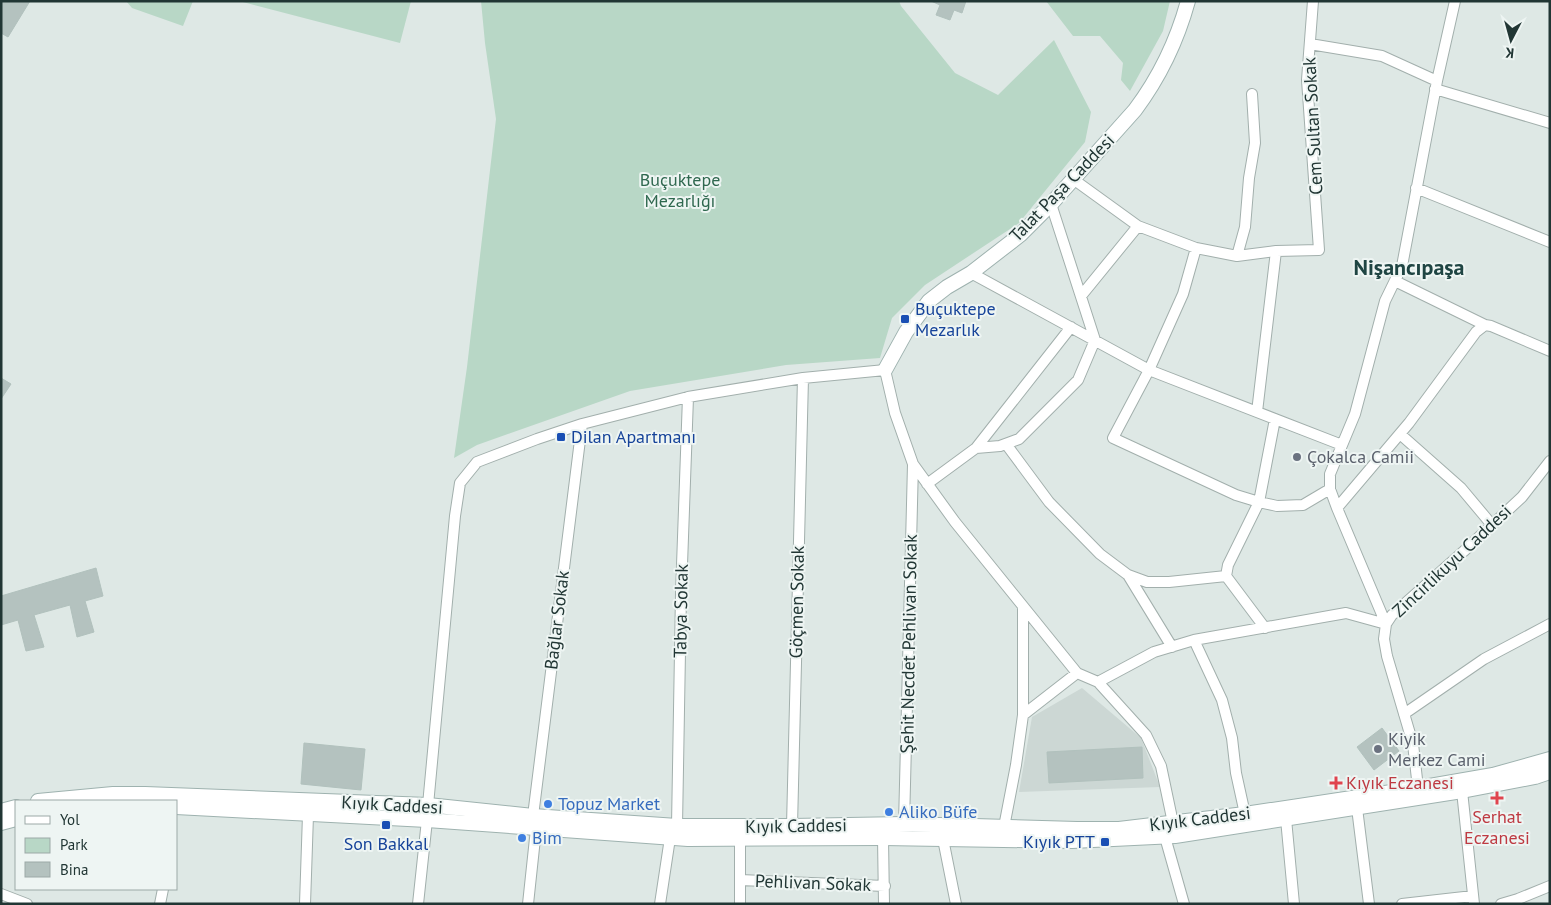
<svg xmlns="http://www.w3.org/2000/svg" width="1551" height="905" font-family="'PT Sans',sans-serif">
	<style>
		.built { fill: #ccd7d4 }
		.green { fill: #b8d7c6 }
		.building { fill: #b4c2bf; stroke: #b1c1bd }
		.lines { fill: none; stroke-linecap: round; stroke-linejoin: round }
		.minor-casing { stroke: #a2afac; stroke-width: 12 }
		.secondary-casing { stroke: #9eb2af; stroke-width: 16 }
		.minor { stroke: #fff; stroke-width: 10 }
		.secondary { stroke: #fff; stroke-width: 14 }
		.transit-dot { fill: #1a4fb4; stroke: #eef5f3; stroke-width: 2 }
		.worship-dot { fill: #6b7280; stroke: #eef5f3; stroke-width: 2 }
		.health-dot { fill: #e0444e; stroke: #eef5f3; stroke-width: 2 }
		.shop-dot { fill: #3f7fe0; stroke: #eef5f3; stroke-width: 2 }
		.labels { text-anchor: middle; stroke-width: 4; stroke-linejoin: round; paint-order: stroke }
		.street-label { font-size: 18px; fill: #213634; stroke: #eef5f3 }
		.park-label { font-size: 18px; fill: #2f684f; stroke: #eef5f3 }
		.transit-label { font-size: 18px; fill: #164399; stroke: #eef5f3; text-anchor: start }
		.worship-label { font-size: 18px; fill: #5b616d; stroke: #eef5f3; text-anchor: start }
		.health-label { font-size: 18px; fill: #be3a42; stroke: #eef5f3; text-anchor: start }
		.shop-label { font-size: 18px; fill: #366cbe; stroke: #eef5f3; text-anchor: start }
		.district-label { font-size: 22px; font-weight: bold; fill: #1f4543; stroke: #eef5f3 }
	</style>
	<rect width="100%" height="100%" fill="#dee8e5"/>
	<!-- built -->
	<path class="built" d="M1082,688L1141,738L1160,787L1019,792L1032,717Z"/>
	<!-- green -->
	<path class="green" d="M126,1H193L183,26L132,8Z
		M239,1H411L400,43Z
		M481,1H899L901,6L955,73L998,95L1054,40L1091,112L1085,142L1019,223L925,285L892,318L880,358L786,365L630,391L477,445L454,458L467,367L496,119L485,43Z
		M1046,1H1170L1163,31L1130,91L1121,80L1123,63L1100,36H1073Z"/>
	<!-- building -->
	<path class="building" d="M1,1H30L8,37L1,33Z
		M931,1H966L962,13L954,10L950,20L936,15L940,5Z
		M1,378L11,384L1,399Z
		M96,568L103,596L85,601L94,632L77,637L70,605L34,615L44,647L26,651L18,620L1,625V596Z
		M1382,728L1399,751L1374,770L1357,747Z
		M304,743L365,749L361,790L301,784Z
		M1142,747L1143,778L1049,783L1047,752Z"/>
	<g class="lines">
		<!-- minor casing -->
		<g class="minor-casing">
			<path id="minor" d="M1310,44L1382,56L1437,81
				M1435,89L1550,123
				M1073,179L1138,226L1196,248L1237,256L1276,251L1319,250L1307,80L1313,1
				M1416,188L1550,242
				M1196,248L1183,294L1149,370L1113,438L1236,495L1259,502L1277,506L1303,505L1330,489
				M1237,256L1245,227L1249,178L1255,143L1252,94
				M971,273L1149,370L1342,445
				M1395,281L1485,325
				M1081,296L1138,226
				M1257,412L1276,251
				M1400,434L1461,488L1492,525
				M1006,444L1049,502L1100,554L1128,575L1147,582H1169L1226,576
				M976,448L1071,327
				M927,484L976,448L1000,446L1019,439L1078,380L1095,340L1051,204
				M1337,508L1409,423L1476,332L1485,325L1491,326L1550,351
				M1128,575L1172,647
				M1265,628L1226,576L1228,565L1259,502L1275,419
				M1194,640L1222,700L1232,738L1236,773L1245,814
				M1098,682L1154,652L1194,640L1346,613L1386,624L1337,508L1330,489V474L1355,414L1385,301L1402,266L1437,81L1455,1
				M1404,714L1484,659L1550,624
				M1023,715L1077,673
				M1418,788L1413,744L1387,656L1384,639L1386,624L1392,615L1464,551L1522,497L1550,461
				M1462,791L1474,904
				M428,805L455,516L460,483L477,462L537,439L582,424L688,397L803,378L885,370L895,413L913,464L955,522L1077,673L1098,682L1146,735L1161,766L1173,823
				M1357,808L1369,904
				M533,816L582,424
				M1286,819L1294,904
				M904,824L913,464
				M677,826L681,593L688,397
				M792,826L803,378
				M1004,827L1016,765L1023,715V607
				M1165,837L1184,904
				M883,838L884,904
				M943,839L956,904
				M740,880L885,886
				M1,894L27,904
				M160,904L163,889
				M305,904L308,815
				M418,904L427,820
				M528,904L536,829
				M660,904L670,838
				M740,904V839
				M1402,904L1473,896
				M1501,904L1518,899L1550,886"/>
		</g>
		<!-- secondary casing -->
		<g class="secondary-casing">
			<path id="secondary" d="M885,370L906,332L929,301L947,287L971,273L1020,235L1051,204L1135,110C1159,78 1177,41 1188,1
				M38,801L113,794H145L428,805L533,816L677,826H792L904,824L1077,829H1119L1245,814L1418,788L1493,775L1550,759
				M176,807L427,820L688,839L883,838L1072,841L1175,836L1462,791L1535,777L1550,772
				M1,811L16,807
				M1,823L16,819"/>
		</g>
		<!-- minor -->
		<use href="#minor" class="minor"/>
		<!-- secondary -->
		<use href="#secondary" class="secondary"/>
	</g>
	<!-- markers -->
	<g class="transit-dot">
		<rect x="900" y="314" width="10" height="10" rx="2.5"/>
		<rect x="556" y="432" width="10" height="10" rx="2.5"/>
		<rect x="381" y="820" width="10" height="10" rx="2.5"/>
		<rect x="1100" y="837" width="10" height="10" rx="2.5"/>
	</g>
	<g class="worship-dot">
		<circle cx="1297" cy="457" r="5"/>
		<circle cx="1378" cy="749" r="5"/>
	</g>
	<g class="health-dot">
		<path d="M1333.5 775.5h5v5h5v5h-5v5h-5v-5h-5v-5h5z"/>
		<path d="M1494.5 790.5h5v5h5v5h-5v5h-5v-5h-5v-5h5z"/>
	</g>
	<g class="shop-dot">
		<circle cx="548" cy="804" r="5"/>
		<circle cx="889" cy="812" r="5"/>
		<circle cx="522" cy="838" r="5"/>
	</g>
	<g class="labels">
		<!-- street labels -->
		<g class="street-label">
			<text transform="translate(1313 126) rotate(-93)" y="6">Cem Sultan Sokak</text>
			<text transform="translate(1062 188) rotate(-46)" y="6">Talat Paşa Caddesi</text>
			<text transform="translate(1452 561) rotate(-43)" y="6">Zincirlikuyu Caddesi</text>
			<text transform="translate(797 602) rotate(-89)" y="6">Göçmen Sokak</text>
			<text transform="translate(681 611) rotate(-89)" y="6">Tabya Sokak</text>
			<text transform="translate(557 620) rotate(-83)" y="6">Bağlar Sokak</text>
			<text transform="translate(909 644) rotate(-89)" y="6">Şehit Necdet Pehlivan Sokak</text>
			<text transform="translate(392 805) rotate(3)" y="6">Kıyık Caddesi</text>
			<text transform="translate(1200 819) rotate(-7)" y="6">Kıyık Caddesi</text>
			<text transform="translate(796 826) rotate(-1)" y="6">Kıyık Caddesi</text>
			<text transform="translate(813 883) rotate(2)" y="6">Pehlivan Sokak</text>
		</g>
		<!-- park labels -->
		<g class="park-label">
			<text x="680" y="186">Buçuktepe<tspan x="680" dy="21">Mezarlığı</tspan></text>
		</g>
		<!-- transit labels -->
		<g class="transit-label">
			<text x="915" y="315">Buçuktepe<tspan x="915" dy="21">Mezarlık</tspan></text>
			<text x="571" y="443">Dilan Apartmanı</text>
			<text x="1095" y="848" text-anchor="end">Kıyık PTT</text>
			<text x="386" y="850" text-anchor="middle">Son Bakkal</text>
		</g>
		<!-- worship labels -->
		<g class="worship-label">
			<text x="1307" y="463">Çokalca Camii</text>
			<text x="1388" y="745">Kiyik<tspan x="1388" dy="21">Merkez Cami</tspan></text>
		</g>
		<!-- health labels -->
		<g class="health-label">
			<text x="1346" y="789">Kıyık Eczanesi</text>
			<text x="1497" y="823" text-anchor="middle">Serhat<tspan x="1497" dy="21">Eczanesi</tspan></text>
		</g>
		<!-- shop labels -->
		<g class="shop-label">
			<text x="558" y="810">Topuz Market</text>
			<text x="899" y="818">Aliko Büfe</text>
			<text x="532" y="844">Bim</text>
		</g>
		<!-- district labels -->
		<g class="district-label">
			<text x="1409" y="275">Nişancıpaşa</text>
		</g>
	</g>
	<!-- border -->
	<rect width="1551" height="905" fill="none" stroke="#213634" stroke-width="5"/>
	<!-- legend -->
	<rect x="15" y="800" width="162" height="90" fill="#eef5f3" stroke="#9ca9a7"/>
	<rect x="25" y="816" width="25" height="8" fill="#ffffff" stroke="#9ca9a7"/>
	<text x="60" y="825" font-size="15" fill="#213634">Yol</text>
	<rect x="25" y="838" width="25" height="15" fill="#b8d7c6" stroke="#9ca9a7"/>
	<text x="60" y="850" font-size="15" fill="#213634">Park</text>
	<rect x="25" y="862" width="25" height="15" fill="#b4c2bf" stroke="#9ca9a7"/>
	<text x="60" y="875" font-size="15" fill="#213634">Bina</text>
	<!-- north arrow -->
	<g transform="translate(1511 40) rotate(186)" stroke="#eef5f3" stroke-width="4" paint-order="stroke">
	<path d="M0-4L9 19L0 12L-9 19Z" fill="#213634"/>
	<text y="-8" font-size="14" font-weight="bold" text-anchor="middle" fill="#213634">K</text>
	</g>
</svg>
